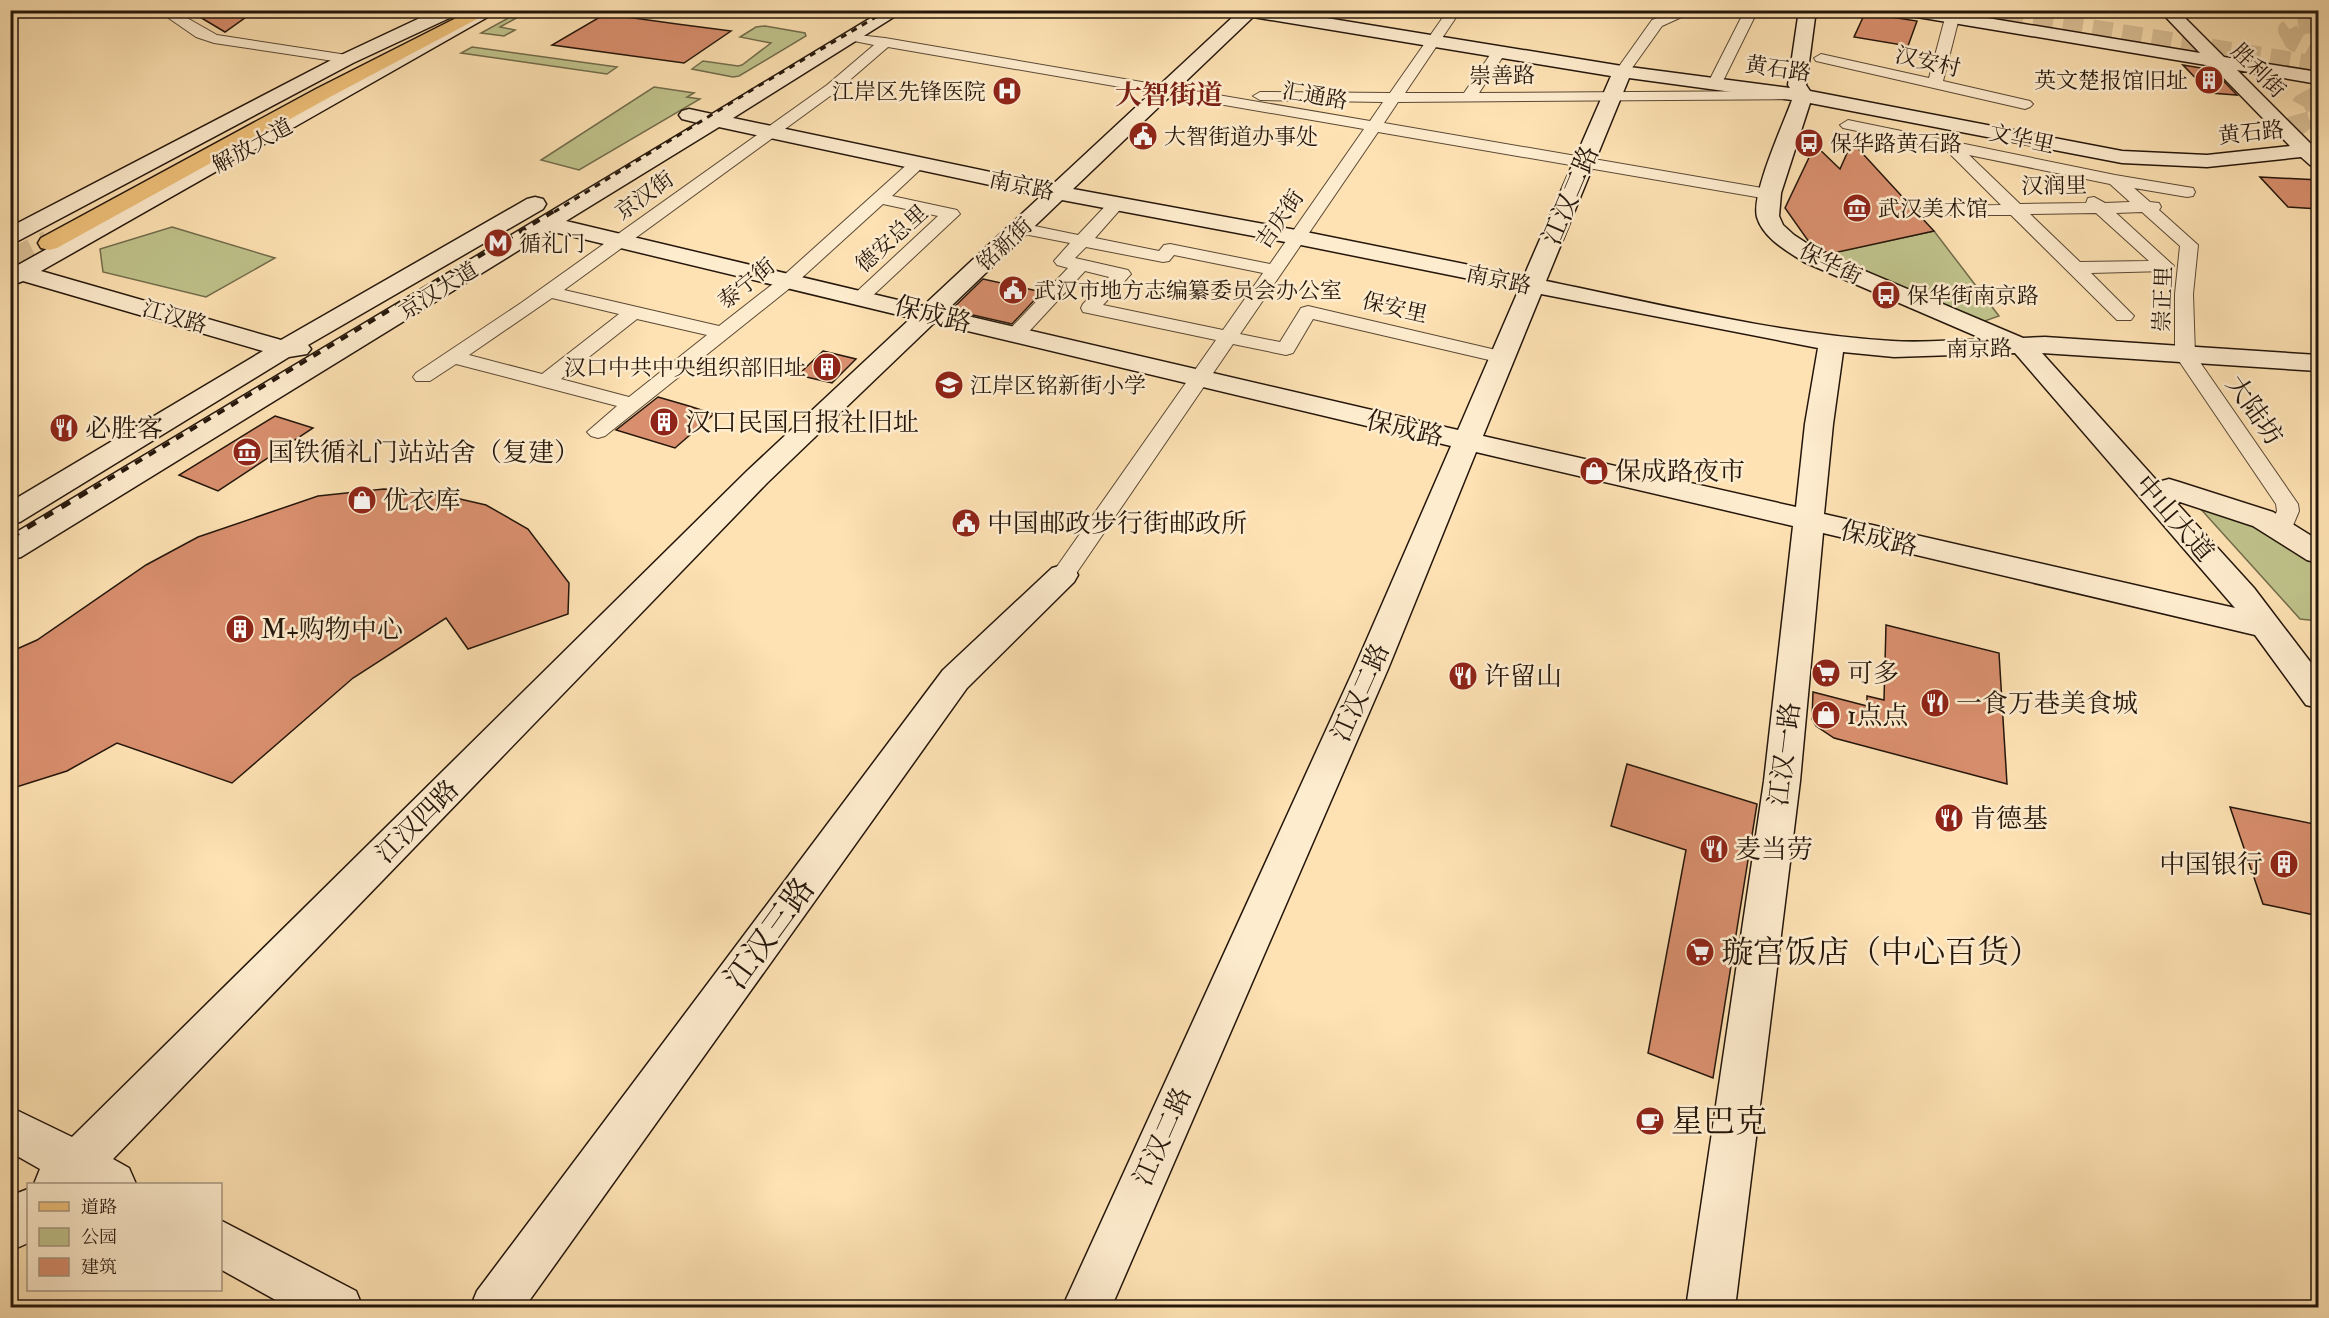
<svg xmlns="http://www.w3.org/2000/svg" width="2329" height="1318" font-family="'IM FELL Double Pica','Noto Serif SC',serif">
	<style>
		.green { fill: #c0c38c; stroke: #726c4c; stroke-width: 1.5 }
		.building { fill: #d98f6e; stroke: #24160b; stroke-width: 1.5 }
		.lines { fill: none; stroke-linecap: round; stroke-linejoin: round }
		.primary-tunnel-far1 { stroke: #ddc39a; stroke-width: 20; stroke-dasharray: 20 10; stroke-linecap: butt }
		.primary-tunnel { stroke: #ddc39a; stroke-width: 26; stroke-dasharray: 26 13; stroke-linecap: butt }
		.street-casing { stroke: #5a4935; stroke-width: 2 }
		.secondary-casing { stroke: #24160b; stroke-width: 3 }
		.primary-casing { stroke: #24160b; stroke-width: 3 }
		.street { fill: #feecce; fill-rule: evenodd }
		.secondary { fill: #feecce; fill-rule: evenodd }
		.primary { fill: #efc17a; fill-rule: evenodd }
		.rail-far2 { stroke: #24160b; stroke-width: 3; stroke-dasharray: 6 6; stroke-linecap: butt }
		.rail-far1 { stroke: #24160b; stroke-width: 4; stroke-dasharray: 8 8; stroke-linecap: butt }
		.rail { stroke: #24160b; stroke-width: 4.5; stroke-dasharray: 10 10; stroke-linecap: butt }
		.labels { text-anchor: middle; stroke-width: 5; stroke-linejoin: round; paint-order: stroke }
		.far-street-label { font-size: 22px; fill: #24160b; stroke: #feecce }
		.far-poi-label { font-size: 22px; fill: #24160b; stroke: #feecce; text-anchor: start }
		.street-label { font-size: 26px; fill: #24160b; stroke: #feecce }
		.poi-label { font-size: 26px; fill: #24160b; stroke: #feecce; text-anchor: start }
		.far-district-label { font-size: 27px; font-weight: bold; fill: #7a1f14; stroke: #feecce }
		.near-street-label { font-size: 32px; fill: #24160b; stroke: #feecce }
		.near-poi-label { font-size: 32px; fill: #24160b; stroke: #feecce; text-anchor: start }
	</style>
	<rect width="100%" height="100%" fill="#fee2b3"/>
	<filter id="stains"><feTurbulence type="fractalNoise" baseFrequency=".00333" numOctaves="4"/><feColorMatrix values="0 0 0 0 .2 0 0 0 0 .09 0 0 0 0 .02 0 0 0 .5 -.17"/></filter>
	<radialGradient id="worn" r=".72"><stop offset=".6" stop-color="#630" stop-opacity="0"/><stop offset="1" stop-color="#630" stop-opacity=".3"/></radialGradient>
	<!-- green -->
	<path class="green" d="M521,11H529L500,27L515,30L504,36L481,33Z
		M765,26L805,33L806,36L739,76L733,77L692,69L703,61L738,66L742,65L771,43L740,37L756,27Z
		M472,47L617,67L607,74L461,53Z
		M654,87L694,93L687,97L700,99L579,170L541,160Z
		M172,227L275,258L206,297L103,272L100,249Z
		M1934,231L1999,316L1982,322L1827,254Z
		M2198,506L2264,530L2318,565V621L2300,619Z"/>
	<!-- building -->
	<path class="building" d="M188,10H256L225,32Z
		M1865,13L1917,21L1908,46L1854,37Z
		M605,14L677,24L731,31L684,63L552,45Z
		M2183,65L2213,70L2237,95L2210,93Z
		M1852,142L1920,216L1934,231L1829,254L1809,242L1785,208L1815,145L1840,169Z
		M2260,177L2319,180V209L2288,207Z
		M983,279L1042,292L1012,324L951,310Z
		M823,351L856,359L832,383L798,375Z
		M658,397L689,406L714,414L675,448L616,430Z
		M275,416L313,428L218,491L179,475Z
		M384,489L447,496L486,505L528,529L569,583L568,614L468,649L446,618L353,678L232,783L117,743L67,771L10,789V652L37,640L146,565L198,537L318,496Z
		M1886,625L1999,653L2007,784L1834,738L1816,726L1812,719L1813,692L1867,706V696L1884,700Z
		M1627,764L1757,804L1713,1078L1648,1053L1686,850L1611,826Z
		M2230,807L2319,825V916L2263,904Z"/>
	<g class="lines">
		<!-- primary-tunnel-far1 -->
		<path class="primary-tunnel-far1" d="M1974,10L2318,66
			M2318,22L2293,26L2288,30L2294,41L2318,54
			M2318,95L2302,104L2297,113L2300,124L2318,144"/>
		<!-- primary-tunnel -->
		<path class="primary-tunnel" d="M10,263L49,243"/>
		<!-- street casing -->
		<g class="street-casing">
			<path id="street" d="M157,10H173L217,35L347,55L354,59L347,63L214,43L196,37Z
				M1448,10H1461L1405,93H1464L1494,49L1499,48L1506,52L1479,93L1800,91L1807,95L1800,99L1398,102L1384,123L1768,189L1776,194L1768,199L1378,132L1240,334L1280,342L1301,308L1308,306L1509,353L1512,357L1509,361L1502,363L1313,319L1293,353L1286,355L1233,344L1071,581L1063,583L1055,581L1051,575L1216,340L1083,312L1081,308L1083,304L1109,277L1085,271L1023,338H1009L1006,334L1009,330L1068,268L1057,265L1054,261L1070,243L1014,232L1011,228L1014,224L1020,223L1078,235L1111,200H1123L1125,204L1095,238L1159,251L1164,245L1170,244L1270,264L1364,129L888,47L837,91L564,290L719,326L783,276L912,160H924L926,163L924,166L892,196L957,210L960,214L867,301H853L851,297L938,216L883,204L795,284L605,436L598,438L591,436L587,432L617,406L456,364L430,381H416L413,377L416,373L521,303L827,85L874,45L849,40L847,37L849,34L885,38L1370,121L1383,102L1260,100L1253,96L1260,92L1390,93ZM1086,247L1163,262L1169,261L1174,255L1263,273L1223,330L1103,305L1131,274L1128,270L1075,258ZM552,298L619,314L542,374L469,355ZM637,319L707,335L629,397L561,379Z
				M1678,10H1697L1662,26L1627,75H1617L1615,72L1652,20Z
				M1745,10H1758L1722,83L1720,86H1710L1708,83Z
				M1952,14L1959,18L1943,81L2030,101L2033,104L2030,107L2025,109L1816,61L1814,58L1821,54L1929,78L1945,18Z
				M1848,120L2115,175L2193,188L2195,192L2193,196L2187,197L2134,188L2150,202L2159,203L2161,207L2159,210L2198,245L2193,294L2195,355L2298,504L2299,511L2289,535L2281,538L2273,535L2269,530L2277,511L2276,504L2175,355V294L2180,246L2142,212L2116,213L2174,266L2171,270L2165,271L2091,273L2134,316L2131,320H2117L2011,215H1922L1919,211L1922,207L1928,206L2001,205L1946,150L1843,128L1840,125ZM1969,155L2110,184L2130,202L2105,203L2094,197L2088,198L2086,203L2020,204ZM2096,213L2149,261L2080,262L2030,214Z"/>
		</g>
		<!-- secondary casing -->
		<g class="secondary-casing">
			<path id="secondary" d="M437,10H460L458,14L353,63L18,241L10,243V227L341,55Z
				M478,10H500L41,271L281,340L527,199L535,197L543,199L546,204L543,209L308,345L311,349L307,354L289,357L20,522L10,524V502L263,351L23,281L10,286V263L18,265Z
				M884,10H905L733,118L1052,185L1236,14L1234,10H1277L1622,66L1790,88L1788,85L1799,10H1816L1806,85L1810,91L2122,151L2207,155L2290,146L2212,66L1905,15L1897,10H1939L2200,53L2159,10H2177L2224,57L2318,72V84L2237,70L2318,151L2317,167L2310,165L2301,157L2207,167L2122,163L1810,103L1781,193L1779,216L1783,225L1794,235L1820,252L2023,338L2045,337L2318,355V371L2042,353L2158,482L2169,479L2179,482L2273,512L2318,540V563L2307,560L2253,526L2174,500L2254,588L2318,672V708L2306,705L2255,635L1823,533L1800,781L1735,1308H1686L1764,781L1793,526L1476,452L1388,669L1111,1308H1062L1354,669L1451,446L934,323L767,483L113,1159L129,1168L136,1184H34L40,1169L10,1152V1107L72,1137L747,471L911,318L550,231L21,557L10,560V536L698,123L682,119L679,115L682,111L689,109L712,114ZM1253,17L1611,76L1524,276L1296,230L1073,189ZM1629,78L1792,100C1783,125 1751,194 1757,217C1763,238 1787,251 1804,262L1983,339C1953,340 1922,343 1892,341C1776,334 1660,304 1546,281ZM719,127L1041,196L923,306L566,221ZM1062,200L1296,244L1519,289L1458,430L946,311ZM1541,294L1818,348L1805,424L1796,507L1483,436ZM1843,352L1894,357L2015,353L2235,608L1824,514L1833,424Z
				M2288,10H2318V18L2296,15Z
				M1063,565L1074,568L1078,575L1074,582L967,688L524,1308H470L477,1291L943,670L1052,568Z
				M28,1189V1243L10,1251V1196Z
				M220,1220L356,1291L363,1308H290L220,1269Z"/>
		</g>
		<!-- primary casing -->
		<g class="primary-casing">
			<path id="primary" d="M472,10H494L330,97L57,248L49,250L41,248L38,243L41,238L316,89Z"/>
		</g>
		<!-- street -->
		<use href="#street" class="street"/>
		<!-- secondary -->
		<use href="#secondary" class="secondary"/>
		<!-- primary -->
		<use href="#primary" class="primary"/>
		<!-- rail-far2 -->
		<path class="rail-far2" d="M554,212L755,88L888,10"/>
		<!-- rail-far1 -->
		<path class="rail-far1" d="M94,488L556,210"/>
		<!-- rail -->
		<path class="rail" d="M10,538L97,486"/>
	</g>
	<!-- icons -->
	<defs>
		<g id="building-disc" transform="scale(1.5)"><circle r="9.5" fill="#8f2418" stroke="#feecce"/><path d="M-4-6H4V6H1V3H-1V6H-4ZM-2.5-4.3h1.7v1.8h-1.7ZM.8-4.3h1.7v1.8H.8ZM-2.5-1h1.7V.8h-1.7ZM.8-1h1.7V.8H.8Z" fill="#fff"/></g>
		<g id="hospital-disc" transform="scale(1.5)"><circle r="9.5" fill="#8f2418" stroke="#feecce"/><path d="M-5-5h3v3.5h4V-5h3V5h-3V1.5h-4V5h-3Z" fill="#fff"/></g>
		<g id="civic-disc" transform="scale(1.5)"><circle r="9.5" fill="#8f2418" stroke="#feecce"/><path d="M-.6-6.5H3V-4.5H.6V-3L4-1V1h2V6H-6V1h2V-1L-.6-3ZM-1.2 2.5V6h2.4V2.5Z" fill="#fff"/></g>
		<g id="bus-disc" transform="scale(1.5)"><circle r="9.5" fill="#8f2418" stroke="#feecce"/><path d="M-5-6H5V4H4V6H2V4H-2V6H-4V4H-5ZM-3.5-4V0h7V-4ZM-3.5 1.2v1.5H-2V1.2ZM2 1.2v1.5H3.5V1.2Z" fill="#fff"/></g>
		<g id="museum-disc" transform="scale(1.5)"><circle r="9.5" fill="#8f2418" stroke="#feecce"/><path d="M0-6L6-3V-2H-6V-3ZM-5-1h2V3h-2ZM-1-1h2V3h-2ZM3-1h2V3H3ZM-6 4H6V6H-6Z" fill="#fff"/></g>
		<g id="metro-disc" transform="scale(1.5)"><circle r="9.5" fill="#8f2418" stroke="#feecce"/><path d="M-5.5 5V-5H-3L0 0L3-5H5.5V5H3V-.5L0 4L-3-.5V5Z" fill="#fff"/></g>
		<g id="school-disc" transform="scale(1.5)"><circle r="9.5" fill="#8f2418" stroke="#feecce"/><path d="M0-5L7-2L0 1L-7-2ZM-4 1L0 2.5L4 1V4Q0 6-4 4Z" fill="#fff"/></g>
		<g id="restaurant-disc" transform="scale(1.5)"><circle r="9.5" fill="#8f2418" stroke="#feecce"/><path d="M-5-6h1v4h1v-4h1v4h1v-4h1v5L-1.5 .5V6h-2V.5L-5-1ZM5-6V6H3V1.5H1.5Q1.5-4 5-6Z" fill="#fff"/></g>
		<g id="shop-disc" transform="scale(1.5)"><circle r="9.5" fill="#8f2418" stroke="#feecce"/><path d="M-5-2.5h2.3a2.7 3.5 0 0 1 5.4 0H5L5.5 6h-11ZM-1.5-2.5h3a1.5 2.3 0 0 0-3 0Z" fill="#fff"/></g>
		<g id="supermarket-disc" transform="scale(1.5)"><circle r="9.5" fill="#8f2418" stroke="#feecce"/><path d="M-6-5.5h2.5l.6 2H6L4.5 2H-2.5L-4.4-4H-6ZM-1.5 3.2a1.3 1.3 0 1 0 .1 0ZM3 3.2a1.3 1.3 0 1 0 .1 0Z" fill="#fff"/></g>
		<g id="cafe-disc" transform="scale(1.5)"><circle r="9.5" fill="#8f2418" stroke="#feecce"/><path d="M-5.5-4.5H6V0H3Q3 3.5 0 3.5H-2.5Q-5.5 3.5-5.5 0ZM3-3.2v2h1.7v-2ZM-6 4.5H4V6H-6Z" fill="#fff"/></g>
	</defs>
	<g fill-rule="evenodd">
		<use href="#building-disc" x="2209" y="80"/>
		<use href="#hospital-disc" x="1007" y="91"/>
		<use href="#civic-disc" x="1143" y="136"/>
		<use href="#bus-disc" x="1809" y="143"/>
		<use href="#museum-disc" x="1857" y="208"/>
		<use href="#metro-disc" x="498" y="243"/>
		<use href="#civic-disc" x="1013" y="290"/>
		<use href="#bus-disc" x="1886" y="295"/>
		<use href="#building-disc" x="827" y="367"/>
		<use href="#school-disc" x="949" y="385"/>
		<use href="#building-disc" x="664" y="422"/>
		<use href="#restaurant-disc" x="64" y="428"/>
		<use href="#museum-disc" x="247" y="452"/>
		<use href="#shop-disc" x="1594" y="471"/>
		<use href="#shop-disc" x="362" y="500"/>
		<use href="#civic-disc" x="966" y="523"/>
		<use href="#building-disc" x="240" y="629"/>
		<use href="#supermarket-disc" x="1826" y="673"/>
		<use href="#restaurant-disc" x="1463" y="676"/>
		<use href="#restaurant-disc" x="1935" y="703"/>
		<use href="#shop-disc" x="1826" y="715"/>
		<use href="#restaurant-disc" x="1949" y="818"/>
		<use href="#restaurant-disc" x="1714" y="849"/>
		<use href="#building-disc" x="2284" y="864"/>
		<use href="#supermarket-disc" x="1700" y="952"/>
		<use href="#cafe-disc" x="1650" y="1121"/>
	</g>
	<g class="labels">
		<!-- far-street labels -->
		<g class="far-street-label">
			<text transform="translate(1928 61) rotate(13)" y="8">汉安村</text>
			<text transform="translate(1778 68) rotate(8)" y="8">黄石路</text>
			<text transform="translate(2259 70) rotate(45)" y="8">胜利街</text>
			<text transform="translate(1502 75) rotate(-1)" y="8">崇善路</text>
			<text transform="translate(1315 95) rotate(10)" y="8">汇通路</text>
			<text transform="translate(2251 132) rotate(-6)" y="8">黄石路</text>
			<text transform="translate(2022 138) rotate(12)" y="8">文华里</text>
			<text transform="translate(252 145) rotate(-29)" y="8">解放大道</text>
			<text transform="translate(1022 185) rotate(12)" y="8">南京路</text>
			<text transform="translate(2054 185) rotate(-1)" y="8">汉润里</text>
			<text transform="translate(644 195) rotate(-36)" y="8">京汉街</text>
			<text transform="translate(1279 219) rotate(-55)" y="8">吉庆街</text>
			<text transform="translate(891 238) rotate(-42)" y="8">德安总里</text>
			<text transform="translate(1004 244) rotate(-43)" y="8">铭新街</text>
			<text transform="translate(1831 263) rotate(26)" y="8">保华街</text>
			<text transform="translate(1499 279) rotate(12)" y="8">南京路</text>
			<text transform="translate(746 283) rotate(-39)" y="8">泰宁街</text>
			<text transform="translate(438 290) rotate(-32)" y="8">京汉大道</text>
			<text transform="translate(2162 299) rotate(-88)" y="8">崇正里</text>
			<text transform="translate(1395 307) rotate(13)" y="8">保安里</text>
			<text transform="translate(175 316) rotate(16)" y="8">江汉路</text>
			<text transform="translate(1979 348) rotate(-1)" y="8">南京路</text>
		</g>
		<!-- far-poi labels -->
		<g class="far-poi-label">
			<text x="2188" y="88" text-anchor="end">英文楚报馆旧址</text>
			<text x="986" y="99" text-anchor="end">江岸区先锋医院</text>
			<text x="1164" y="144">大智街道办事处</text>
			<text x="1830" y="151">保华路黄石路</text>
			<text x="1878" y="216">武汉美术馆</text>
			<text x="519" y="251">循礼门</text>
			<text x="1034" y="298">武汉市地方志编纂委员会办公室</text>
			<text x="1907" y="303">保华街南京路</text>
			<text x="806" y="375" text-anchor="end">汉口中共中央组织部旧址</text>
			<text x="970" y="393">江岸区铭新街小学</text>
		</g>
		<!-- street labels -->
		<g class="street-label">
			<text transform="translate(1570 195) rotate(-67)" y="9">江汉二路</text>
			<text transform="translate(933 314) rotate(14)" y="9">保成路</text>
			<text transform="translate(2255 410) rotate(55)" y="9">大陆坊</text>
			<text transform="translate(1405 428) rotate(13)" y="9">保成路</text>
			<text transform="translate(2175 518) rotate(49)" y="9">中山大道</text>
			<text transform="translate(1879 538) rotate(13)" y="9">保成路</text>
			<text transform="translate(1360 692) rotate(-66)" y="9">江汉二路</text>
			<text transform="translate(1784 754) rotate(-83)" y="9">江汉一路</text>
			<text transform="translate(417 821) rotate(-45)" y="9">江汉四路</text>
			<text transform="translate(1162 1136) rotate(-66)" y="9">江汉二路</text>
		</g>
		<!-- poi labels -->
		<g class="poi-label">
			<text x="685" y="431">汉口民国日报社旧址</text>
			<text x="85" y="437">必胜客</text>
			<text x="268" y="461">国铁循礼门站站舍（复建）</text>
			<text x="1615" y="480">保成路夜市</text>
			<text x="383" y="509">优衣库</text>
			<text x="987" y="532">中国邮政步行街邮政所</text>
			<text x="261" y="638">M+购物中心</text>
			<text x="1847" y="682">可多</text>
			<text x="1484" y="685">许留山</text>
			<text x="1956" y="712">一食万巷美食城</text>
			<text x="1847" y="724">1点点</text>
			<text x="1970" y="827">肯德基</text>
			<text x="1735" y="858">麦当劳</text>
			<text x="2263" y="873" text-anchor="end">中国银行</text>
		</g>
		<!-- far-district labels -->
		<g class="far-district-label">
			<text x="1169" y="104">大智街道</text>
		</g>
		<!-- near-street labels -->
		<g class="near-street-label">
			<text transform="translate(769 933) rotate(-54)" y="11">江汉三路</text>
		</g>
		<!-- near-poi labels -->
		<g class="near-poi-label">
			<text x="1721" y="963">璇宫饭店（中心百货）</text>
			<text x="1671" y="1132">星巴克</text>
		</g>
	</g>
	<!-- margin -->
	<rect width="2329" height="1318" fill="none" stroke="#fee2b3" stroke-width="36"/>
	<rect x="12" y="12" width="2305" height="1294" fill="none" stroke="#24160b" stroke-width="3"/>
	<rect x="18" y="18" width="2293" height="1282" fill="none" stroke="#24160b" stroke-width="1.5"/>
	<!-- legend -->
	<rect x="27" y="1183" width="195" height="108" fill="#feecce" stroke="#a79680" stroke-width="1.5"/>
	<rect x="39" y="1202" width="30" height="9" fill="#efc17a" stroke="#a79680" stroke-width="1.5"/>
	<text x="81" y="1213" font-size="18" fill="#24160b">道路</text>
	<rect x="39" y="1228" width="30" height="18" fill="#c0c38c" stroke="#a79680" stroke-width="1.5"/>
	<text x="81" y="1243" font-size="18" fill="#24160b">公园</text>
	<rect x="39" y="1258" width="30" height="18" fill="#d98f6e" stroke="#a79680" stroke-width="1.5"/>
	<text x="81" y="1273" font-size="18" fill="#24160b">建筑</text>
	<rect width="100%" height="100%" filter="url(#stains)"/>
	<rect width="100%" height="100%" fill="url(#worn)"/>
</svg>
